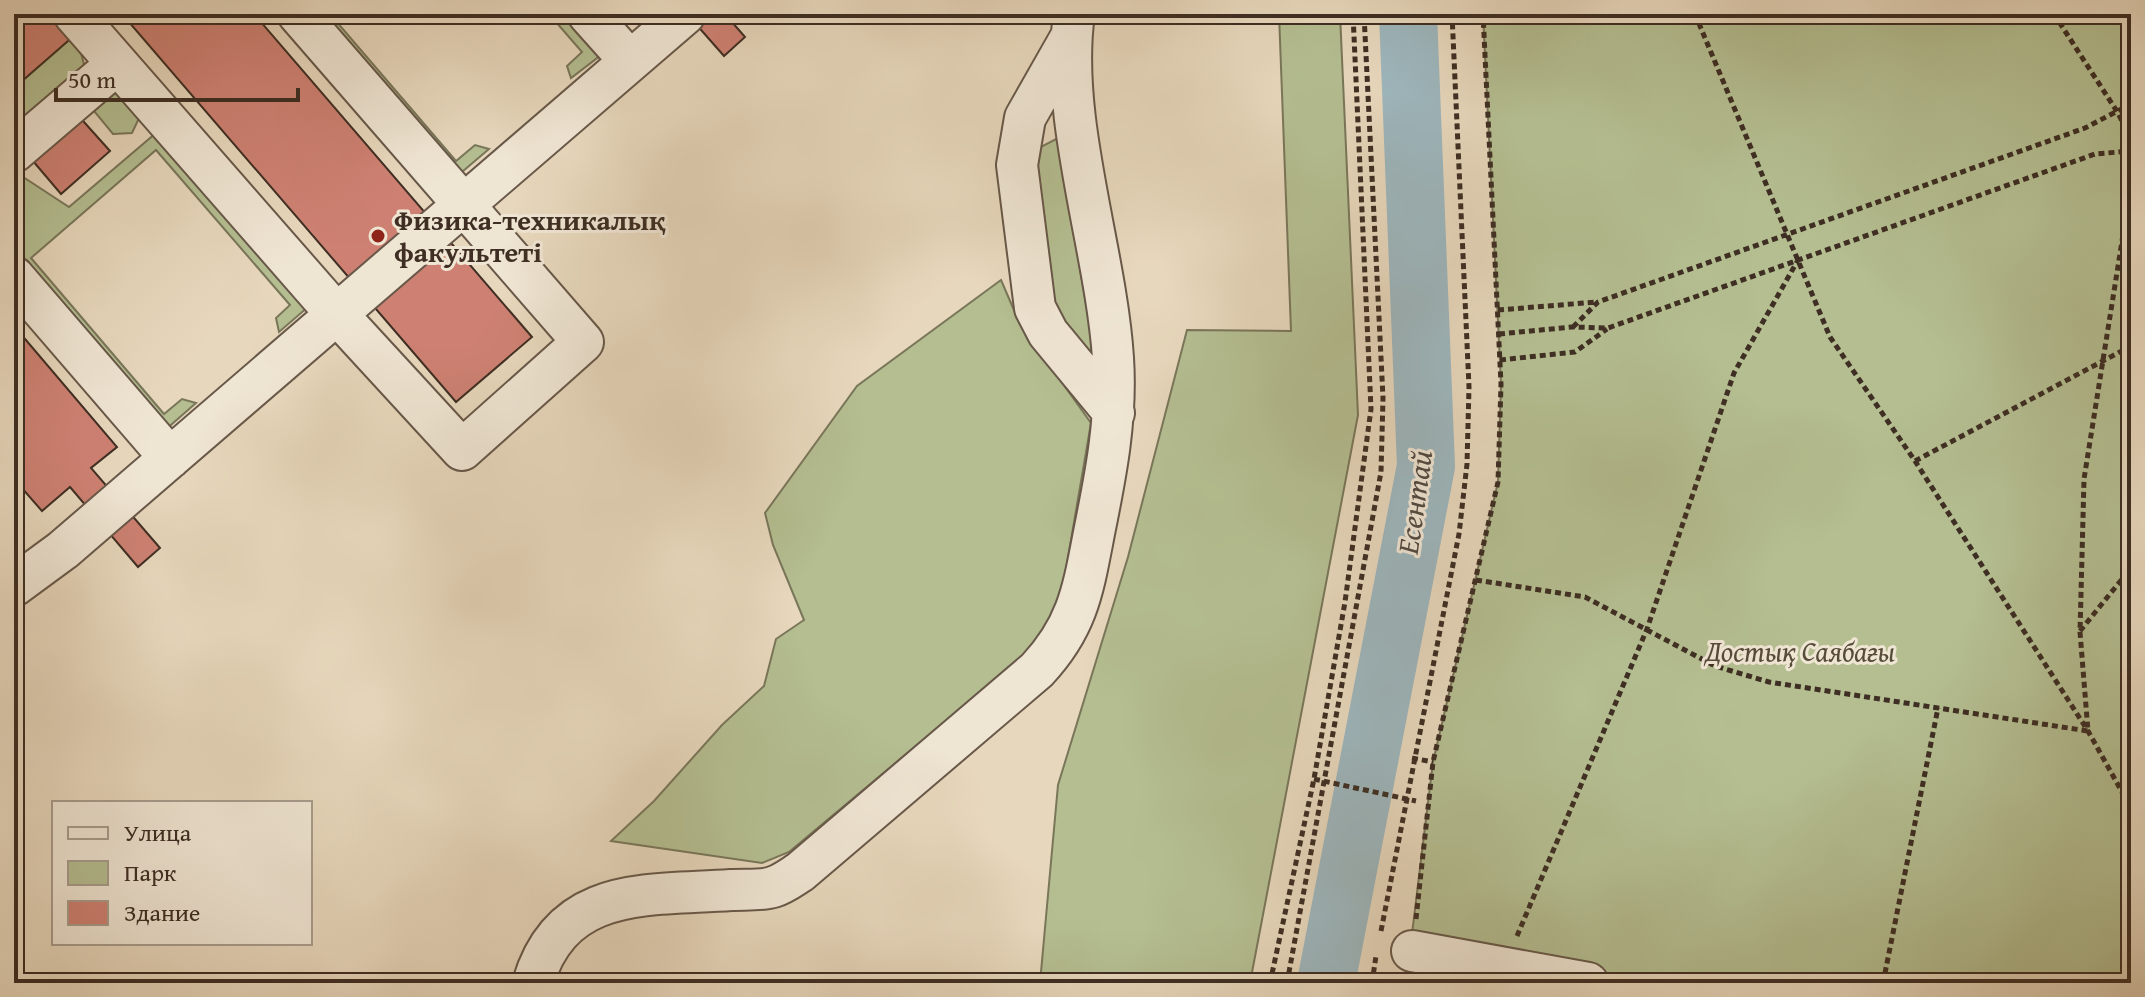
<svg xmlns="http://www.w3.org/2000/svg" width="2145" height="997" font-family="'Gentium Book Plus',serif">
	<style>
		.green { fill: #b4be91; stroke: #79765a; stroke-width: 2 }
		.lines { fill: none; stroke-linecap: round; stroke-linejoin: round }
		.river { stroke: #9db6bd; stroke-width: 58 }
		.building { fill: #ce8173; stroke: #3e2e23; stroke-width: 2 }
		.minor-casing { stroke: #685849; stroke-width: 44 }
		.path { stroke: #3e2e23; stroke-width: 5; stroke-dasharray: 6 4; stroke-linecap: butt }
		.minor { stroke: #efe5d3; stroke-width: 40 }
		.poi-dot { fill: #8f2418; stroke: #efe5d3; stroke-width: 3 }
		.labels { text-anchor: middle; stroke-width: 6; stroke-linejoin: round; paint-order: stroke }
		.poi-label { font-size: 28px; font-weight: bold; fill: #3e2e23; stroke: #efe5d3; text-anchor: start }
		.park-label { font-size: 28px; font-style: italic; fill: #564b39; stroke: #efe5d3 }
		.water-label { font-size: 30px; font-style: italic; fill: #514942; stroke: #efe5d3 }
	</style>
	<rect width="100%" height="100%" fill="#e7d7bc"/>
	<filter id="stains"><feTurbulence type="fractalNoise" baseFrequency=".0025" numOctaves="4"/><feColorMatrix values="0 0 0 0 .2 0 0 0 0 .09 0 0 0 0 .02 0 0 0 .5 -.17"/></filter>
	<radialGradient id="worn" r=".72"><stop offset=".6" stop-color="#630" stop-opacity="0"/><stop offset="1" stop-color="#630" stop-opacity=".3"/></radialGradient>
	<!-- green -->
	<path class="green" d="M317,14H330L456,161L475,145L489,149L456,177Z
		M549,14H567L601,55L571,78L567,66L582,52Z
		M1279,14H1340L1358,415L1250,983H1040L1058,785L1128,557L1187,330L1291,331Z
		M1483,14H2131L2128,747L2131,983H1406L1433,762L1498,482L1501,384Z
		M76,34L86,72L14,133V88Z
		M112,86L141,114L132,133L113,134L89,105Z
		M156,133L308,307L279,332L276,318L290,305L156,150L31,258L164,414L182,399L196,403L164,431L14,260V171L69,207Z
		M1058,138L1095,358L1056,312L1033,151Z
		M1001,280L1020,324L1091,423L1059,610L1033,648L789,852L762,863L611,841L654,801L722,725L764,686L776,639L804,620L773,545L765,513L857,386Z"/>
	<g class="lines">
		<!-- river -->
		<path class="river" d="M1326,983L1426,466L1408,14"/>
	</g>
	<!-- building -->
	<path class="building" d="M14,14H79L76,34L14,88Z
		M122,14H254L532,337L456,402Z
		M687,14H725L745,37L724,56Z
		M75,112L110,151L61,194L27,154Z
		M14,326L117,447L91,468L160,548L138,567L70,487L42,511L14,479Z"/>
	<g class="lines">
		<!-- minor casing -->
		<g class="minor-casing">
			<path id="minor" d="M74,14L325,301L462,450L583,342L298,14
				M588,14L630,61
				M1071,37L1025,118L1017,165L1035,308L1048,333L1114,413
				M14,152L117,64
				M14,277L170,458
				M14,586L63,550L685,14
				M1412,951L1588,983
				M533,983C562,885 647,896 731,890C744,889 761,891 773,887C783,884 792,877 800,872L1037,670C1078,626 1083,590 1094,533C1106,474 1117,418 1113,358C1106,250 1059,120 1074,14"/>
		</g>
		<!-- path -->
		<path class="path" d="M1695,14L1830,337L1915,461L2088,731L2131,808
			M2054,14L2118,113L2131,139
			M1498,310L1597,302
			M1573,327L1598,302L2085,128L2131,104
			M1499,334L1572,327L1608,328L2095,154L2131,151
			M1500,360L1575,352L1607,329
			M1915,461L2131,346
			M14,533L24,537
			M1476,580L1585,597L1715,666L1769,682L2088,731L2080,632L2084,479L2131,185
			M2080,631L2131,568
			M1412,758L1433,762
			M1314,779L1416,801
			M1416,919L1433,762L1498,482L1501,384L1483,14
			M1381,931L1459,534L1467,464L1469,387L1452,14
			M1517,936L1647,629L1734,373L1798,260
			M1270,983L1314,779L1345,602L1371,409L1353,14
			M1287,983L1381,472L1383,398L1364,14
			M1372,983L1376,956
			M1883,983L1938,708"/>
		<!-- minor -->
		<use href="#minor" class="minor"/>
	</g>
	<!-- markers -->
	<circle class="poi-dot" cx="378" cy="236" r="8"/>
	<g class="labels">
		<!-- poi labels -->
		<g class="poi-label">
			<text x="394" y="230">Физика-техникалық<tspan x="394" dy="32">факультеті</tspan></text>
		</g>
		<!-- park labels -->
		<g class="park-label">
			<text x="1800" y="661">Достық Саябағы</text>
		</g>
		<!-- water labels -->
		<g class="water-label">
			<text transform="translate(1415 502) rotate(-82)" y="10">Есентай</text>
		</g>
	</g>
	<!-- margin -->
	<rect width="2145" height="997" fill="none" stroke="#e7d7bc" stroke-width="48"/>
	<rect x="16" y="16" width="2113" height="965" fill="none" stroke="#3e2e23" stroke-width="4"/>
	<rect x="24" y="24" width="2097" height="949" fill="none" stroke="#3e2e23" stroke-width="2"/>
	<!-- legend -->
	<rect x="52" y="801" width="260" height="144" fill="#efe5d3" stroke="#a89c8d" stroke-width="2"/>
	<rect x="68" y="827" width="40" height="12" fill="#efe5d3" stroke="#a89c8d" stroke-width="2"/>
	<text x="124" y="841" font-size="24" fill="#3e2e23">Улица</text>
	<rect x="68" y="861" width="40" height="24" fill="#b4be91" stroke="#a89c8d" stroke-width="2"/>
	<text x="124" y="881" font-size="24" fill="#3e2e23">Парк</text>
	<rect x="68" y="901" width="40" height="24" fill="#ce8173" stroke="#a89c8d" stroke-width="2"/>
	<text x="124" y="921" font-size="24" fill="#3e2e23">Здание</text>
	<!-- scale -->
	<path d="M56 88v12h242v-12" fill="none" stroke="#3e2e23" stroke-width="4"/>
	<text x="68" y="88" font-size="24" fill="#3e2e23" stroke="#efe5d3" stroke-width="6" paint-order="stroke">50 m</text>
	<rect width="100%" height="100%" filter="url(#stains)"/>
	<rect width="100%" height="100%" fill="url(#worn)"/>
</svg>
